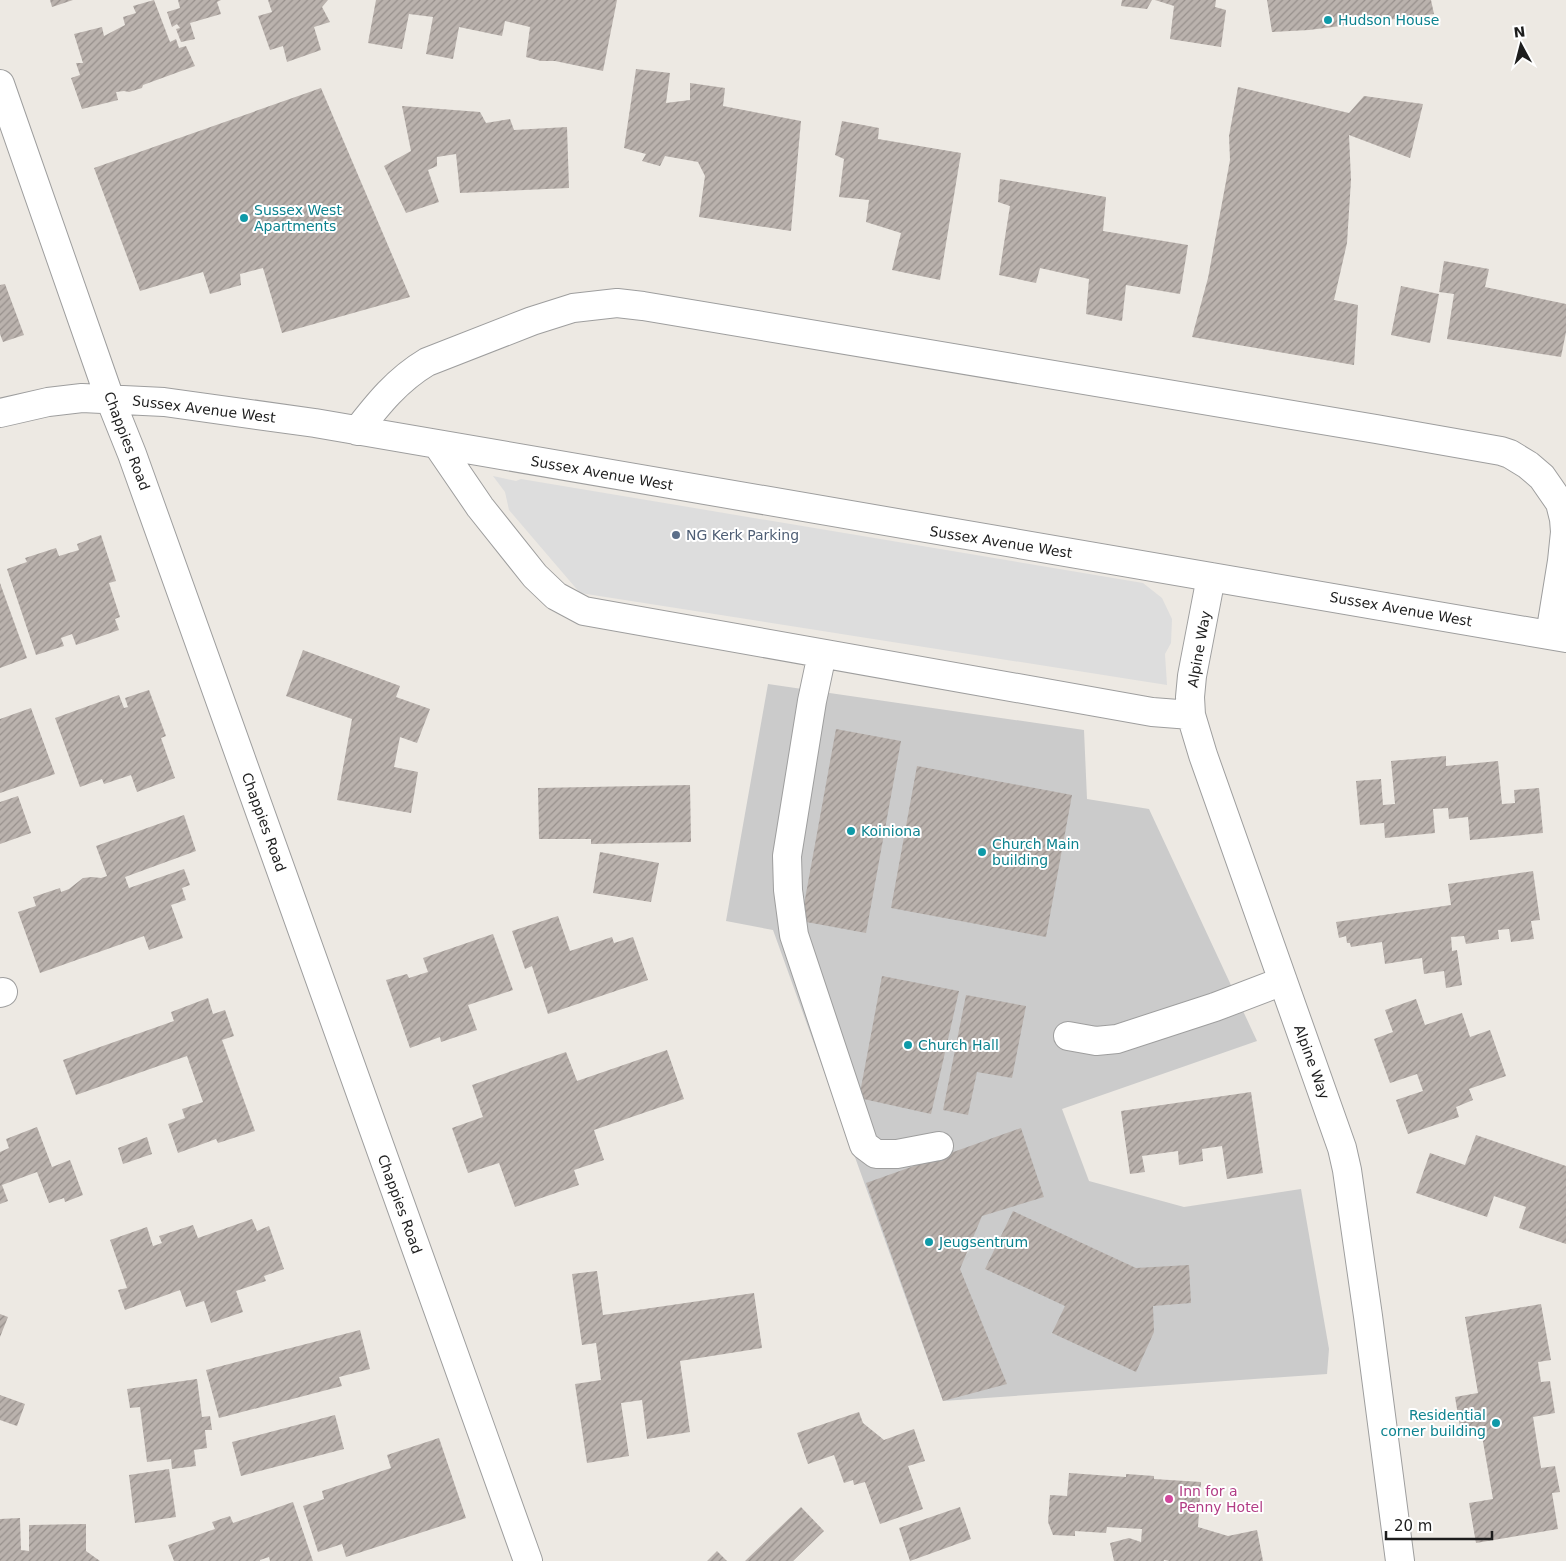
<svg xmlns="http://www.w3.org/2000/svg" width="1566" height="1561" font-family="'DejaVu Sans',sans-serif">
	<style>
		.religious { fill: #cbcbcb }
		.parking { fill: #ddd }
		.building { fill: url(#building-hatch) }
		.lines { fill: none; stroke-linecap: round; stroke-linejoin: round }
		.minor-casing { stroke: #9e9e9e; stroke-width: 30 }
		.minor { stroke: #fff; stroke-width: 28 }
		.culture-dot { fill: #0f9aa8; stroke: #fff; stroke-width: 2 }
		.service-dot { fill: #5c6f8a; stroke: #fff; stroke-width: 2 }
		.hotel-dot { fill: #d1479c; stroke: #fff; stroke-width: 2 }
		.labels { text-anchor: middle; stroke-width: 4; stroke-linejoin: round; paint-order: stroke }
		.culture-label { font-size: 14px; fill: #0d838f; stroke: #fff; text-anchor: start }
		.street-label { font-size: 14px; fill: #1d1d1d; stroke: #fff }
		.service-label { font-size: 14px; fill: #4e5e75; stroke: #fff; text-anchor: start }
		.hotel-label { font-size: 14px; fill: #b23c85; stroke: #fff; text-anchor: start }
	</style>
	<defs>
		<pattern id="building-hatch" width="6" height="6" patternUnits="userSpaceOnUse" patternTransform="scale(1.25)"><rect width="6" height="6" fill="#bab2ad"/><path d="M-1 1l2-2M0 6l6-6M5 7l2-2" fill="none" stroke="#97908c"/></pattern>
	</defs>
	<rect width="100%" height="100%" fill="#ede9e3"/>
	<!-- religious -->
	<path class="religious" d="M768,684L1084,730L1087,799L1149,809L1257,1041L1062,1109L1089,1181L1184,1207L1301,1189L1329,1349L1327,1374L943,1401L773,930L726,921Z"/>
	<!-- parking -->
	<path class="parking" d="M493,476L516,481L521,479L1143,583L1162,598L1172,619L1171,643L1165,654L1167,685L580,593L509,510L505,492Z"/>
	<!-- building -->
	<path class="building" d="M50,0H73L52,7Z
		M154,0L170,42L176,39L179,48L186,46L195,66L143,85L142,88L129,92L124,91L116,92L118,100L82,109L71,78L80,75L76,63H83L74,34L102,27L104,36L125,25L123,17L136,13L133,6Z
		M178,0H221L217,2L221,14L190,23L195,39L181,42L176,29L180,28L177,24L172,27L167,12L180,8Z
		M268,0H328L322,7L330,22L314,27L321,50L287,62L283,46L270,50L258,16L272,12Z
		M376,0H617L603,71L555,61H541L526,57L530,27L505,21L502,36L459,27L453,59L426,54L433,17L409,14L402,49L368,43Z
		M1122,0H1152L1147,9L1121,6Z
		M1155,0H1216L1215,7L1226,10L1221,47L1170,39L1174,6Z
		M1267,0H1431L1434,14L1309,30L1272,32Z
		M636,69L670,73L666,103L690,100V83L725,88L723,106L801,121L791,231L699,217L705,176L698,162L665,156L660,166L642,161L646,154L624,148Z
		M1238,87L1349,113L1364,96L1423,104L1410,158L1349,135L1351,180L1347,243L1334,300L1358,305L1354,365L1192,337L1208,278L1230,160L1229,136Z
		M321,88L410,297L282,333L263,268L240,274L241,285L210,294L203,272L140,291L94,168Z
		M402,106L480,112L486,123L510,119L514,130L567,127L569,188L460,193L456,154L437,157V166L428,170L439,202L406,213L384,166L411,151Z
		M842,121L879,128L878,139L961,153L940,280L892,270L901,233L866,222L869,200L839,197L844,159L835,155Z
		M1000,179L1106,197L1103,231L1188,245L1180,294L1126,285L1122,321L1086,314L1089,279L1040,268L1036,283L999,275L1010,206L998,202Z
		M1444,261L1489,269L1485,287L1566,304V332L1561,357L1447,339L1454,294L1439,292Z
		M5,284L24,335L3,342L0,334V285Z
		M1401,286L1439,294L1430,343L1391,335Z
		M101,535L116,581L109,583L120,617L115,619L119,630L76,645L72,634L61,638L64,646L36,655L7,569L27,562L25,558L56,548L59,556L79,550L77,544Z
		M0,583L27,658L0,668Z
		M303,650L400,686L396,697L430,709L417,743L400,737L394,767L418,772L411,813L337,800L352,719L286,696Z
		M149,690L166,736L161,738L175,778L137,792L131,775L104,784L102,779L80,787L55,718L119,695L124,708L128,707L125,698Z
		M31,708L55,774L0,793V719Z
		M836,729L901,741L866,933L801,921Z
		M1446,756V766L1498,761L1502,804L1515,803L1514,790L1539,788L1543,833L1470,840L1468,817L1449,819L1448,808L1433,809L1435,833L1385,838L1384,823L1360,825L1356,781L1381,779L1383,805L1395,804L1391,761Z
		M917,766L1072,795L1046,937L891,908Z
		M690,785L691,842L591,844V839H539L538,788Z
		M18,796L31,833L0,844V802Z
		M184,815L196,851L125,877L129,888L184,869L190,885L182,888L186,900L171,905L183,938L149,950L144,936L40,973L18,912L36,906L33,897L60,888L61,892L69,889L83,878L92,877L101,878L107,876L96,846Z
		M600,852L659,863L651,902L593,893Z
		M1533,871L1540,920L1531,921L1534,939L1511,942L1509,929L1498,930L1499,939L1466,944L1464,936L1451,937L1452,951L1457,950L1462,985L1446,988L1444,971L1424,974L1422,958L1385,964L1382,942L1351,947L1350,943H1347L1346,936L1339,938L1336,922L1451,905L1448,884Z
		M558,916L570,951L612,937L614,943L633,937L648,980L548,1014L532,966L525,969L512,931Z
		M493,934L513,990L468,1005L477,1030L441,1042L440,1037L410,1048L386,980L407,974L409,978L428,972L423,958Z
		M882,976L959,991L931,1114L859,1098Z
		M966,995L1026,1006L1012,1078L977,1072L968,1115L943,1110Z
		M208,998L213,1014L225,1010L234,1036L222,1040L255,1131L218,1143L216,1139L178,1153L168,1124L185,1118L182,1109L203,1102L187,1056L76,1095L63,1060L174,1021L171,1012Z
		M1416,999L1425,1025L1462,1013L1470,1037L1490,1030L1506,1076L1469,1089L1473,1100L1456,1107L1459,1117L1408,1134L1396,1100L1423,1091L1417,1074L1390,1083L1374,1039L1393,1032L1385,1010Z
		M667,1050L684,1099L594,1130L604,1160L574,1170L579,1185L515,1207L499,1163L468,1173L452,1128L483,1117L472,1085L566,1052L577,1081Z
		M1251,1092L1263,1173L1227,1179L1222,1146L1202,1149L1203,1161L1179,1165L1178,1151L1142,1156L1145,1172L1130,1174L1121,1111Z
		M37,1127L52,1167L70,1160L83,1195L65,1202L64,1198L49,1203L37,1172L2,1185L8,1201L0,1204V1152L9,1148L6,1139Z
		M1021,1128L1044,1197L982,1216L960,1269L1007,1384L943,1401L866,1183Z
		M1476,1135L1566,1166V1244L1519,1228L1526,1207L1494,1196L1487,1217L1416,1193L1430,1153L1465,1165Z
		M147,1137L152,1154L123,1164L118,1148Z
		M1013,1211L1136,1268L1189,1265L1191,1303L1153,1306L1154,1332L1136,1372L1052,1333L1065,1306L985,1269Z
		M252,1219L257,1231L269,1226L284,1269L264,1276L266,1281L236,1291L243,1312L211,1323L204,1301L186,1307L180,1290L125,1310L118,1290L127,1288L110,1240L147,1227L153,1246L162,1243L159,1236L193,1225L198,1238Z
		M597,1271L603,1315L754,1293L762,1348L680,1361L690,1432L647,1439L642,1400L621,1403L629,1456L587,1463L575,1384L601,1380L596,1343L582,1345L572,1274Z
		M1541,1304L1551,1360L1538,1362L1541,1382L1550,1381L1555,1413L1533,1417L1541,1468L1555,1466L1560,1492L1552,1493L1558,1529L1476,1543L1469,1503L1493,1499L1481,1430L1461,1433L1455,1397L1478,1393L1465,1317Z
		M0,1314L8,1317L0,1337Z
		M360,1330L370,1369L339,1377L342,1386L219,1418L206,1370Z
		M197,1379L202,1417L210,1416L212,1430H205L207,1448L194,1450L196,1466L172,1469L171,1459L147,1462L140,1407L130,1408L127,1389Z
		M0,1395L25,1404L17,1426L0,1420Z
		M859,1412L863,1423L884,1440L914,1429L925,1461L908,1466L923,1509L880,1524L865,1482L854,1485L853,1480L844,1483L834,1455L808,1464L797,1433Z
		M335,1415L344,1449L241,1476L232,1442Z
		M439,1438L466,1518L346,1557L342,1544L318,1552L303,1506L324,1499L322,1491L391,1468L387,1455Z
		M169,1469L176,1517L135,1523L129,1475Z
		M1069,1473L1126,1477V1474L1154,1476V1479L1201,1482L1198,1527L1228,1536L1257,1530L1263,1561H1169L1164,1560V1561H1114L1110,1543L1129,1538L1141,1542L1142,1529L1107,1527L1106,1533L1075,1531V1536L1053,1535L1048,1522L1050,1495L1067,1496Z
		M293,1502L313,1561H270L269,1557L260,1560V1561H174L168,1545L215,1529L212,1522L230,1516L233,1523Z
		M801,1507L824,1531L793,1561H745Z
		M960,1507L971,1539L910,1561L899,1528Z
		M20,1518L21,1550L29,1551V1525L86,1524V1551L100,1561H0V1519Z
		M717,1551L727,1561H707Z"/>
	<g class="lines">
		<!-- minor casing -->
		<g class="minor-casing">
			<path id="minor" d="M0,84L110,399L132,454L528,1561
				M0,413L48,402L82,398L164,402L315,423L1566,638
				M357,431C378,404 397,380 427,362L532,321L573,308L617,303L643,306L1376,429L1501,451L1510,454L1528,465L1542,477L1560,503L1564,519L1565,532L1562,561L1550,635
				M437,444L480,507L535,576L556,596L584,611L1152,712L1191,715
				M1211,577L1192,676L1190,697L1191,715L1203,755L1342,1148L1347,1170L1368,1316L1400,1561
				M822,654L812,701L787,856L788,890L794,935L864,1145L876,1154H897L939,1146
				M0,993L3,992
				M1068,1036L1096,1041L1117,1039L1215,1007L1283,981"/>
		</g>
		<!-- minor -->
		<use href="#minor" class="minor"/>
	</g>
	<!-- markers -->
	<g class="culture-dot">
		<circle cx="1328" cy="20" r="5"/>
		<circle cx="244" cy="218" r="5"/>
		<circle cx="851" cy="831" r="5"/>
		<circle cx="982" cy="852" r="5"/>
		<circle cx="908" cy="1045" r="5"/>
		<circle cx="929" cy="1242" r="5"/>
		<circle cx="1496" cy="1423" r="5"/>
	</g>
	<circle class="service-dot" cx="676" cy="535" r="5"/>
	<circle class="hotel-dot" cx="1169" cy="1499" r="5"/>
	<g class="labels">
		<!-- culture labels -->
		<g class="culture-label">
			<text x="1338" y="25">Hudson House</text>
			<text x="254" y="215">Sussex West<tspan x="254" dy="16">Apartments</tspan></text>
			<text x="861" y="836">Koiniona</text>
			<text x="992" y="849">Church Main<tspan x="992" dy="16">building</tspan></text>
			<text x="918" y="1050">Church Hall</text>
			<text x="939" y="1247">Jeugsentrum</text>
			<text x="1486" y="1420" text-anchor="end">Residential<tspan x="1486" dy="16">corner building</tspan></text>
		</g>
		<!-- street labels -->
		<g class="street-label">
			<text transform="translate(204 409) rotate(7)" y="5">Sussex Avenue West</text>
			<text transform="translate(127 441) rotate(69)" y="5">Chappies Road</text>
			<text transform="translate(602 473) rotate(10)" y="5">Sussex Avenue West</text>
			<text transform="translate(1001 542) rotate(9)" y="5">Sussex Avenue West</text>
			<text transform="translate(1401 609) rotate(10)" y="5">Sussex Avenue West</text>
			<text transform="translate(1199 649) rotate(-80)" y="5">Alpine Way</text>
			<text transform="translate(264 822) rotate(70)" y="5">Chappies Road</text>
			<text transform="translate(1312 1062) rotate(70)" y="5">Alpine Way</text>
			<text transform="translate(400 1204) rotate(70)" y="5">Chappies Road</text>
		</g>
		<!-- service labels -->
		<g class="service-label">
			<text x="686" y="540">NG Kerk Parking</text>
		</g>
		<!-- hotel labels -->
		<g class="hotel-label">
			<text x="1179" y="1496">Inn for a<tspan x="1179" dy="16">Penny Hotel</tspan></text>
		</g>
	</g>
	<!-- north arrow -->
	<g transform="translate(1521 45) rotate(353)" stroke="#ffffff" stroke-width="4" paint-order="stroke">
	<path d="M0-4L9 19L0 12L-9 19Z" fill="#1d1d1d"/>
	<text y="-8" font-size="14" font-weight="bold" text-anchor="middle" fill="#1d1d1d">N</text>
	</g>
	<!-- scale -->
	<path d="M1386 1531v8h106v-8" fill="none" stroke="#1d1d1d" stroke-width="2.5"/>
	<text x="1394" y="1531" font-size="15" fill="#1d1d1d" stroke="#ffffff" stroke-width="4" paint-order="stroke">20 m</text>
</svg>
